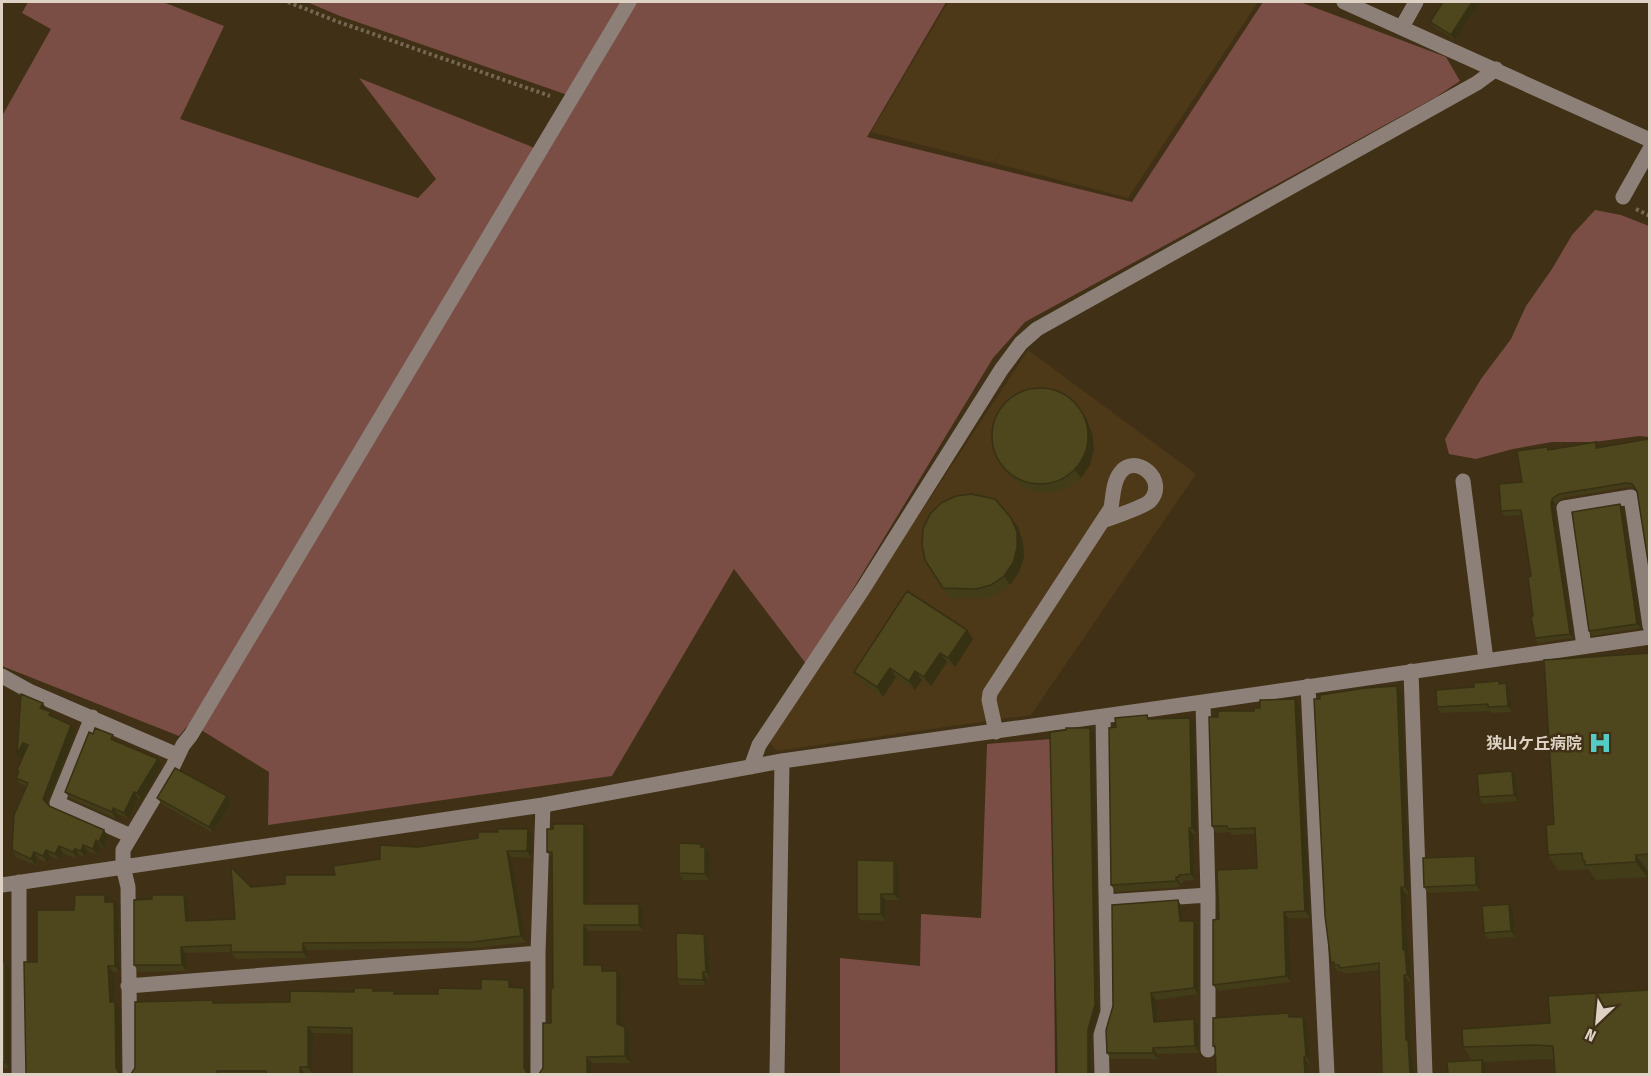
<svg xmlns="http://www.w3.org/2000/svg" width="1651" height="1076" font-family="'Fira Sans Condensed','Noto Sans JP',sans-serif">
	<style>
		.built { fill: #4d3818 }
		.forest { fill: #7a4e45 }
		.lines { fill: none; stroke-linecap: round; stroke-linejoin: round }
		.path { stroke: #756751; stroke-width: 4; stroke-dasharray: 3 3; stroke-linecap: butt }
		.minor { stroke: #8d8078; stroke-width: 15 }
		.wall { fill: #433c18 }
		.shaded-wall { fill: #373114 }
		.building { fill: #4e461c; stroke: #373114; stroke-width: 1.5 }
		.labels { text-anchor: middle; stroke-width: 5; stroke-linejoin: round; paint-order: stroke }
		.poi-label { font-size: 16px; font-weight: bold; fill: #ddd2c4; stroke: #403016; text-anchor: end }
	</style>
	<rect width="100%" height="100%" fill="#403016"/>
	<!-- built -->
	<path class="built" d="M948,2H1258L1128,198L994,163L1003,149L993,163L871,132Z
		M1028,350L1196,474L1031,715L777,751L769,742Z"/>
	<!-- forest -->
	<path class="forest" d="M28,2H163L224,26L180,119L418,198L436,179L359,78L530,146L545,155L579,99L340,16L307,2H946L867,137L1132,202L1263,2H1300L1446,57L1460,81L1436,97L1025,322L993,358L807,665L734,569L612,776L268,825L269,772L190,723L179,736L2,666V116L51,29L22,13Z
		M1595,210L1621,215L1649,226V437L1639,436L1594,442H1552L1513,449L1476,459L1449,454L1445,439L1481,379L1511,339L1526,306L1552,269L1572,235Z
		M1052,739L1055,1074H840V958L920,966L921,914L981,918L987,744Z"/>
	<g class="lines">
		<!-- path -->
		<path class="path" d="M288,2L336,21L550,96
			M1636,209L1650,216"/>
		<!-- minor -->
		<path class="minor" d="M1344,2L1650,140
			M1402,27L1416,2
			M1623,197L1650,149
			M1463,481L1486,660
			M1584,646L1564,508L1631,497L1650,626
			M1411,671L1425,1074
			M2,676L31,692L177,755
			M1308,686L1327,1074
			M1203,702L1208,895V1050
			M92,717L57,803L131,836
			M996,732L989,700L990,693L1111,508C1113,497 1113,482 1120,473C1135,452 1169,480 1150,501C1144,507 1113,517 1103,521
			M751,767L759,745L863,589L1001,370L1021,343L1037,329L1477,83L1496,69
			M2,885L543,805L782,761L1203,702L1650,637
			M1106,902L1208,895
			M128,986L538,953
			M19,1074V882
			M130,1074L128,887L123,866V850L173,766L183,745L191,735L629,2
			M538,1074V953L543,805
			M777,1074L782,761
			M1102,1074L1101,1035L1108,1012L1103,716"/>
	</g>
	<!-- wall -->
	<path class="wall" d="M1443,2L1455,40L1434,27L1430,22Z
		M1086,418L1092,433L1094,449L1090,465L1081,478L1067,488L1052,493L1035,492L1020,485L1008,474L1001,465Z
		M1648,439L1650,441V574L1637,491L1635,488L1629,487L1562,498L1555,504L1554,509L1573,638L1538,643L1535,638L1531,576L1522,515L1504,516L1501,511L1522,482L1549,450L1599,448Z
		M1620,504L1623,508L1641,628L1592,636L1589,631Z
		M1011,518L1018,527L1023,542L1024,557L1019,572L1010,585L998,594L983,598H950L943,588Z
		M973,639L955,667L947,662L931,686L922,680L915,690L896,677L883,697L860,681L854,672Z
		M1650,653V870H1647V877L1596,880L1588,869L1558,871L1548,855L1554,824Z
		M1500,684L1510,690L1512,712L1492,713L1490,711L1441,713L1437,707Z
		M1397,686L1402,692L1409,894H1406L1408,953L1410,956L1411,981L1409,982L1410,1044L1412,1047L1414,1074H1382L1379,970L1344,974L1342,971L1339,972L1331,963L1320,699Z
		M1299,705L1310,918H1288L1291,982L1218,991L1213,985L1219,919L1257,868L1255,834L1232,835L1230,832L1216,833L1212,826L1218,717L1254,711Z
		M47,710L46,711L54,718L76,731L48,804L49,806L104,830L108,837L104,848L101,847L97,855L88,851L85,857L79,855L78,859L63,853L60,860L50,856L47,863L38,859L35,865L16,857L12,850L26,786L20,784L16,778L18,773L17,770L21,760L17,754Z
		M1147,715L1150,719L1190,718L1194,724L1197,834H1193L1195,880L1183,881V883H1180L1181,887L1116,892L1111,885L1116,727Z
		M117,741L158,759L162,765L142,800L138,798L129,819L118,814L116,819L70,798L65,792Z
		M1516,777L1518,801L1483,804L1479,797Z
		M157,798L231,802L213,833L162,804Z
		M528,829L532,835L531,858L511,857L526,942L477,948L307,950V958L236,959L231,952L186,953V971L139,972L134,965L152,899L184,895L188,901L190,921L235,919L251,887L285,884L335,875L418,847L478,838L498,832Z
		M588,830V904L643,910V931H588V965L621,977L622,1025L629,1033L630,1063H592L543,1068L551,1023L553,988L552,858L547,852Z
		M710,853L709,880H683L679,873Z
		M894,861L899,867V900H885V921L861,920L857,914Z
		M1479,862L1480,891L1428,893L1424,887Z
		M105,895L110,902H114L118,908L119,972H113L114,1002L120,1009L121,1074L37,962L74,910Z
		M1509,904L1513,911L1515,937L1488,939L1484,933Z
		M1182,907L1183,921H1194L1198,927V994L1156,1000L1158,1022L1198,1025L1199,1053L1157,1054V1059H1111L1107,1053Z
		M704,934L708,939L710,978H707L706,985H680L677,979Z
		M2,962L9,968V1068H2Z
		M513,986V987L528,994L529,1074H352V1034L313,1033L312,1073H304V1074H131L214,1003L290,1002L354,992L375,991L396,994H438L481,989Z
		M1650,990L1554,1060L1544,1059L1483,1062L1486,1066L1472,1060L1463,1047L1550,1023Z
		M1289,1013L1292,1017H1303L1307,1023L1310,1063H1308L1309,1074H1216L1215,1049L1213,1046Z"/>
	<!-- shaded-wall -->
	<path class="shaded-wall" d="M1472,2H1480L1455,40L1451,35Z
		M1080,409L1086,418L1092,433L1094,449L1090,465L1081,478L1074,469Z
		M1552,499L1555,504L1554,509L1573,638L1570,634L1551,505Z
		M1620,504L1623,508L1641,628L1637,624Z
		M1011,518L1018,527L1023,542L1024,557L1019,572L1010,585L1004,576Z
		M967,630L973,639L955,667L948,658Z
		M940,653L947,662L931,686L924,677Z
		M890,668L896,677L883,697L877,687Z
		M915,671L922,680L915,690L909,681Z
		M1506,683L1510,690L1512,712L1508,706Z
		M1397,686L1402,692L1409,894L1405,887Z
		M1295,699L1299,705L1310,918L1305,911Z
		M43,703L47,710L45,714L40,708Z
		M1190,718L1194,724L1197,834L1192,828Z
		M71,725L76,731L47,805L43,799Z
		M1090,728L1094,734L1098,1011L1091,1035V1074H1088Z
		M23,743L28,749L21,760L17,754Z
		M158,759L162,765L142,800L137,793Z
		M1512,771L1516,777L1518,801L1514,795Z
		M134,792L138,798L129,819L124,813Z
		M227,796L231,802L213,833L209,827Z
		M113,808L118,814L116,819L112,812Z
		M584,824L588,830V910L584,904Z
		M1189,828L1193,834L1195,880L1191,874Z
		M528,829L532,835L531,858L527,851Z
		M104,830L108,837L104,848L99,842Z
		M96,840L101,847L97,855L93,849Z
		M83,845L88,851L85,857L81,851Z
		M59,846L63,853L60,860L55,854Z
		M705,847L710,853L709,880L705,874Z
		M75,849L79,855L78,859L73,852Z
		M46,850L50,856L47,863L43,856Z
		M507,851L511,857L526,942L521,936Z
		M34,852L38,859L35,865L31,859Z
		M1636,855L1647,870V877L1636,862Z
		M1475,856L1479,862L1480,891L1476,885Z
		M894,861L899,867V900L894,894Z
		M1176,877L1180,883L1181,887L1176,881Z
		M1401,887L1406,894L1408,953L1410,956L1411,981L1407,975L1403,950Z
		M881,894L885,900V921L881,914Z
		M105,895L110,901V908L105,902Z
		M184,895L188,901L190,927L186,921Z
		M1178,900L1182,907L1184,928L1180,921Z
		M114,902L118,908L119,972L115,966Z
		M639,904L643,910V931L639,925Z
		M1509,904L1513,911L1515,937L1511,931Z
		M1284,912L1288,918L1291,982L1286,976Z
		M1194,921L1198,927V994L1194,988Z
		M584,925L588,931V971L584,965Z
		M704,934L708,939L710,978L706,972Z
		M303,943L307,950V958L303,952Z
		M181,947L186,953V971L182,965Z
		M5,962L9,968V1068L5,1062Z
		M108,966L113,972L115,1009L110,1002Z
		M617,971L621,977L622,1030L617,1024Z
		M703,972L707,978L706,985L703,980Z
		M1404,975L1409,982L1410,1044L1412,1047L1414,1074H1410L1406,1040Z
		M509,980L513,986V993L509,987Z
		M524,988L528,994L529,1074L524,1068Z
		M1151,993L1156,1000L1158,1028L1154,1022Z
		M115,1002L120,1009L121,1074L116,1068Z
		M1303,1017L1307,1023L1310,1063L1306,1056Z
		M1194,1019L1198,1025L1199,1053L1195,1046Z
		M308,1027L313,1033L312,1073L308,1067Z
		M625,1027L629,1033L630,1063L625,1056Z
		M1153,1048L1157,1054V1059L1153,1053Z
		M587,1057L592,1063L591,1074H587Z
		M1304,1057L1308,1063L1309,1074H1305Z
		M1482,1060L1486,1066V1074H1482Z
		M300,1067L304,1073V1074H300Z"/>
	<!-- building -->
	<path class="building" d="M1443,2H1472L1451,35L1430,22Z
		M992 436a48 48 0 1 1 96 0a48 48 0 1 1-96 0Z
		M1648,439L1650,445V574L1637,491L1632,484L1626,483L1559,494L1552,499L1551,505L1570,634L1535,638L1531,616H1533L1528,577L1531,576L1521,510L1501,511L1499,484L1522,482L1517,451L1547,447L1548,450L1596,442V448Z
		M971,494L995,499L1011,518L1017,532V548L1013,563L1004,576L991,585L976,589L943,588L925,560L922,545L923,529L930,514L941,503L956,496Z
		M1620,504L1637,624L1589,631L1572,512Z
		M907,591L967,630L948,658L940,653L924,677L915,671L909,681L890,668L877,687L854,672Z
		M1650,653V854L1636,855V862L1585,865V861H1583L1582,853L1548,855L1546,825L1554,824L1544,660Z
		M1499,681V684L1506,683L1508,706L1488,707V704L1437,707L1436,690L1474,687V683Z
		M1397,686L1405,887H1401L1403,950H1405L1407,975H1404L1406,1040H1408L1410,1074H1382L1379,963L1340,968L1339,965H1334V962L1331,963L1325,916L1314,699H1320V695L1366,688Z
		M21,694L43,703L40,708L51,712L49,715L71,725L43,799L49,806L104,830L99,842L96,840L93,849L83,845L81,851L75,849L73,852L59,846L55,854L46,850L43,856L34,852L31,859L12,850L14,815L28,783L16,778L19,772L17,770L28,745L23,743L17,754Z
		M1295,699L1305,911L1284,912L1286,976L1213,985V920L1219,919L1217,870L1257,868L1255,828L1228,829L1227,826H1212L1209,717H1218V711H1254V708H1260V700Z
		M1147,715L1148,719L1190,718L1192,828H1189L1191,874L1179,875V877H1176V881L1111,885L1109,728L1116,727L1115,718Z
		M95,728L113,735L111,739L158,759L137,793L134,792L124,813L113,808L112,812L65,792L89,732L93,734Z
		M1066,728H1090L1095,1005L1088,1030V1074H1057L1050,732L1066,730Z
		M175,768L227,796L209,827L157,798Z
		M1512,771L1514,795L1479,797L1477,774Z
		M553,824H584V904H639V925H584V965H602V971H617V1024L625,1027V1056L587,1057V1074H539L543,1068V1023H551V988H553L552,852H547V829H553Z
		M497,829H528L527,851H507L521,936L473,942L303,943V952H231V945L181,947L182,965H134V900L152,899V895H184L186,921L235,919L231,867L251,887L285,884V875H335L333,866L380,859V845L418,847L478,838V832H498Z
		M679,843L701,844V847H705V874L679,873Z
		M1475,856L1476,885L1424,887L1423,858Z
		M857,860L894,861V894H881V914H857Z
		M75,895H105V902H114L115,966H108L110,1002H115L116,1068L120,1074H26L24,962H37V910H74Z
		M1178,900L1180,921H1194V988L1151,993L1154,1022L1194,1019L1195,1046L1153,1048V1053H1107L1106,1030L1113,1006L1112,905Z
		M1509,904L1511,931L1484,933L1482,906Z
		M676,933L704,934L706,972H703V980L677,979Z
		M2,962H5V1062H2Z
		M481,979L509,980V987L524,988V1068L528,1074H352V1028L308,1027V1067H300V1074H266V1071H217V1074H131L135,1068V1002L213,1000V1003L290,1002V991L354,992V988H373V991H394V994H438V988L481,989Z
		M1650,990V1074H1555L1553,1046L1534,1045L1463,1047L1462,1029L1550,1023L1548,996Z
		M1289,1013V1017H1303L1306,1056L1304,1057L1305,1074H1216L1215,1046H1213V1018Z
		M1482,1060V1074H1448L1447,1062Z"/>
	<!-- icons -->
	<defs>
		<g id="hospital-bare" transform="scale(1.8)"><path d="M-5-5h3v3.5h4V-5h3V5h-3V1.5h-4V5h-3Z" fill="#54cdc6" stroke="#403016" stroke-width="2.5" paint-order="stroke"/></g>
	</defs>
	<g fill-rule="evenodd">
		<use href="#hospital-bare" x="1600" y="743"/>
	</g>
	<g class="labels">
		<!-- poi labels -->
		<g class="poi-label">
			<text x="1582" y="749">狭山ケ丘病院</text>
		</g>
	</g>
	<!-- border -->
	<rect width="1651" height="1076" fill="none" stroke="#ddd2c4" stroke-width="6"/>
	<!-- north arrow -->
	<g transform="translate(1597 1022) rotate(206)" stroke="#403016" stroke-width="4.5" paint-order="stroke">
	<path d="M0-4.5L10 22L0 15L-10 22Z" fill="#ddd2c4"/>
	<text y="-9" font-size="16" font-weight="bold" text-anchor="middle" fill="#ddd2c4">N</text>
	</g>
</svg>
